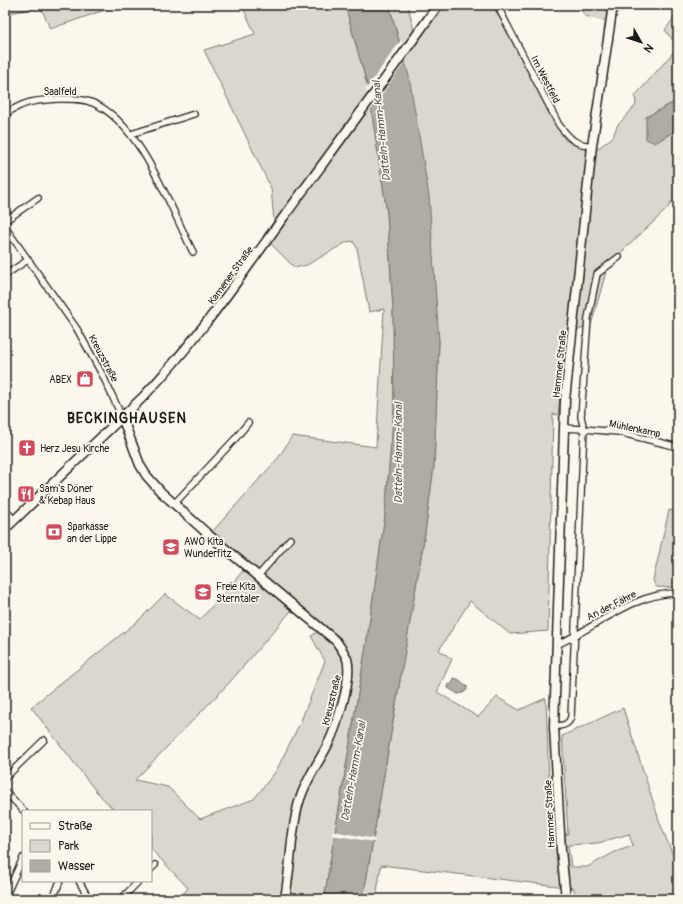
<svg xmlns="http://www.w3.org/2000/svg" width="683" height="904" font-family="Pangolin,sans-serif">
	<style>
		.green { fill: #dad7ce; stroke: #7b7a75; fill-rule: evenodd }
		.water { fill: #afaca5; stroke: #74726e }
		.pier { fill: #fbf7ec }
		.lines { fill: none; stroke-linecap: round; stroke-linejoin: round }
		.street-casing { stroke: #1c1c1c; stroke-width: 8 }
		.secondary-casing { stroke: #1c1c1c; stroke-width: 11 }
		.street { stroke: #fbf7ec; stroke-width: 5.5 }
		.secondary { stroke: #fbf7ec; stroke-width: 8 }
		.labels { text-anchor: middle; stroke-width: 3.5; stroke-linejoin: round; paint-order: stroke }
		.street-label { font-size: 10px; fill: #1c1c1c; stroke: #fbf7ec }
		.poi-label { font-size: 10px; fill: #1c1c1c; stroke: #fbf7ec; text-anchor: start }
		.water-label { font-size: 11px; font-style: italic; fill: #575653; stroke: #fbf7ec }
		.district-label { font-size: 14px; font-weight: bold; letter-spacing: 1px; fill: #1c1c1c; stroke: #fbf7ec }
	</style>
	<rect width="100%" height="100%" fill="#fbf7ec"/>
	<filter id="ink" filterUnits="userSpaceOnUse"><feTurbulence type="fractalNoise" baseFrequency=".025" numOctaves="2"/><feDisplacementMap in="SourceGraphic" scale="8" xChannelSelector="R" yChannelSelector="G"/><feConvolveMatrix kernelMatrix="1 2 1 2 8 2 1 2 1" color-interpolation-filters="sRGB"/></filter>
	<g filter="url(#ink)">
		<!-- green -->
		<path class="green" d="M5,5H119L50,29L41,7L5,14Z
			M242,5H345L368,88L387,213L393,308L394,408L385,515L366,646L324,899H179L188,888L151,849V811H115L95,790L31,707L139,620L165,594L200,620L249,564L211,533L279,457L292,436L376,447L384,309L369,312L357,248L353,241L347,242L307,265L295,268L263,236L274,221L271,188L204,50L255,34ZM297,604L319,631L311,636L325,661L300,723L276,771L254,799L200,819L168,787L135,780L229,683Z
			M389,5H408L416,40L441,5H496L565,140L592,153L613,137L617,126L636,105L635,96L678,47L665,30L678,12V100L646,117L655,143L678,129V194L666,210L608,265L591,325L567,334L558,415L553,414L548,631L510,634L470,601L439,650L452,659L437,692L478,717L497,697L519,710L546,698L551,837L568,834L562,736L623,708L660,823L678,868V899H575L574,888L381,865L376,899H363L425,533L434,466L439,342L404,58ZM629,834L633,846L615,852L587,867H571L568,845L598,843Z
			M578,5H613L610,22L585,16Z
			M669,510L678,512V588L656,587L653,580Z"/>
		<!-- water -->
		<path class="water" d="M345,5H389L409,76L429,196L439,342L434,466L425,533L363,899H324L366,646L385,515L394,408L393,308L387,213L368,88Z
			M678,100V129L655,143L646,139V117Z
			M454,678L458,679L467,686V690L463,693L458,694L448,688V685L452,684Z"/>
		<!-- pier -->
		<path class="pier" d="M401,40L407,59L370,111L366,89Z
			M333,831L375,839L374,842L332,835Z"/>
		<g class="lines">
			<!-- street casing -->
			<g class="street-casing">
				<path id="street" d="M497,5L559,125C571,140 573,143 592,146
					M5,114C26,101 32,101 57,99C69,99 82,98 93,103C140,122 171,209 193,252
					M131,134L194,114
					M5,221L38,198
					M5,227L77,329L103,376L122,417
					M5,275L28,260
					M563,428L584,429L618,432L678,447
					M174,504L235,439L248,423
					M5,509L14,520
					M258,576L290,539
					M556,645C596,628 632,593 678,593
					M554,727C562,725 568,726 571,717L584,429L581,417L588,318L597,274L619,257
					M5,778L44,740
					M5,791L24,811
					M151,869L155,865
					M79,881L89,899
					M5,897L23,858
					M53,899L60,881
					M121,899L139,881"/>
			</g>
			<!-- secondary casing -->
			<g class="secondary-casing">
				<path id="secondary" d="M122,417L140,465L146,475L161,492L210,536L336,641C340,647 345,653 347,659C353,678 336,730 326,748C317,765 306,780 300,799C295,813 294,827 292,841C290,861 288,880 285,899
					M5,529L142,398C195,343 238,280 283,218C335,147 387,77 438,5
					M566,899L561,850L554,727L565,400L592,146L613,5"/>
			</g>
			<!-- street -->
			<use href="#street" class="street"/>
			<!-- secondary -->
			<use href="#secondary" class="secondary"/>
		</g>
	</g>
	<!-- icons -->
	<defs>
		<g id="shop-square" transform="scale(0.9)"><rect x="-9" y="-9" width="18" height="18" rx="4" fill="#d1495b" stroke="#fbf7ec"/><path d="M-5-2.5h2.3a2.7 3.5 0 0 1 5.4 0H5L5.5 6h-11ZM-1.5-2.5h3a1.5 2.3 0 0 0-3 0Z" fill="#fff"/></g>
		<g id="church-square" transform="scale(0.9)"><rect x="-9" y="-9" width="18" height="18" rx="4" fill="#d1495b" stroke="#fbf7ec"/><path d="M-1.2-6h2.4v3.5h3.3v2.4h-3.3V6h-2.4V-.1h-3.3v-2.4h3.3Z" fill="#fff"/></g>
		<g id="restaurant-square" transform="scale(0.9)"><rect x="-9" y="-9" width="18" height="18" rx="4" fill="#d1495b" stroke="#fbf7ec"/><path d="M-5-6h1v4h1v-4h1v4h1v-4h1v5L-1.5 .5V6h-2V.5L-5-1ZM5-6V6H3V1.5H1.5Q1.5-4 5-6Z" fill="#fff"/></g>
		<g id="bank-square" transform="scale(0.9)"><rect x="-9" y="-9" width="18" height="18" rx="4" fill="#d1495b" stroke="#fbf7ec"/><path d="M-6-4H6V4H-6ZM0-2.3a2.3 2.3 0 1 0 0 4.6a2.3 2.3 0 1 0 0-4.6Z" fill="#fff"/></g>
		<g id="school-square" transform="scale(0.9)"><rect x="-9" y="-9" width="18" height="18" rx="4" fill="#d1495b" stroke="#fbf7ec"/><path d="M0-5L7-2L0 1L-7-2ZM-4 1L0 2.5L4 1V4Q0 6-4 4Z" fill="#fff"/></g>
	</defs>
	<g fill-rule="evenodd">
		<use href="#shop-square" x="85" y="379"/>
		<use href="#church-square" x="27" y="448"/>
		<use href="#restaurant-square" x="26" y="494"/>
		<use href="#bank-square" x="54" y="532"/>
		<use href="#school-square" x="171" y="547"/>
		<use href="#school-square" x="203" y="592"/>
	</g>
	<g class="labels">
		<!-- street labels -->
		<g class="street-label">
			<text transform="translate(546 79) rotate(63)" y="4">Im Westfeld</text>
			<text x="60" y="95">Saalfeld</text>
			<text transform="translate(230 275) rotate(-54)" y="4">Kamener Straße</text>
			<text transform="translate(104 358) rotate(62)" y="4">Kreuzstraße</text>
			<text transform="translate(559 364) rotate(-84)" y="4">Hammer Straße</text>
			<text transform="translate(635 428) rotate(12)" y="4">Mühlenkamp</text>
			<text transform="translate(611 605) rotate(-27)" y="4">An der Fähre</text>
			<text transform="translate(331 700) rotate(-76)" y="4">Kreuzstraße</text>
			<text transform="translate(549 814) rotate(-93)" y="4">Hammer Straße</text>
		</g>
		<!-- poi labels -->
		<g class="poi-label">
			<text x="72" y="383" text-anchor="end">ABEX</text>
			<text x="40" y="452">Herz Jesu Kirche</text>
			<text x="39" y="492">Sam's Döner<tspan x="39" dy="12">&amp; Kebap Haus</tspan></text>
			<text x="67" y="530">Sparkasse<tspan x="67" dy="12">an der Lippe</tspan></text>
			<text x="184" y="545">AWO Kita<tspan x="184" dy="12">Wunderfitz</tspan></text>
			<text x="216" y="590">Freie Kita<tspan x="216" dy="12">Sterntaler</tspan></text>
		</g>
		<!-- water labels -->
		<g class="water-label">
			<text transform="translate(381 131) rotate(-96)" y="4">Datteln-Hamm-Kanal</text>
			<text transform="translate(398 453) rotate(-90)" y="4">Datteln-Hamm-Kanal</text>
			<text transform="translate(353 771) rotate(-80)" y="4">Datteln-Hamm-Kanal</text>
		</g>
		<!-- district labels -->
		<g class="district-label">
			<text x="127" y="423">BECKINGHAUSEN</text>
		</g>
	</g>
	<!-- margin -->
	<rect width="683" height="904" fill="none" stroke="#fbf7ec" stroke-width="20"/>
	<rect x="10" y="10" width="663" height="884" fill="none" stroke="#1c1c1c" stroke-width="1.5" filter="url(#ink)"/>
	<!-- legend -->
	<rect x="22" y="810" width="130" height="72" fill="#fbf7ec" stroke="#a29f99"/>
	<rect x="30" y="823" width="20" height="6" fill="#fbf7ec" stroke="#a29f99"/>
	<text x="58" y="830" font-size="12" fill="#1c1c1c">Straße</text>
	<rect x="30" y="840" width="20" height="12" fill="#dad7ce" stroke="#a29f99"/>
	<text x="58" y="850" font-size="12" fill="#1c1c1c">Park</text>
	<rect x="30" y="860" width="20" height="12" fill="#afaca5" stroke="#a29f99"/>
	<text x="58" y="870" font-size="12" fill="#1c1c1c">Wasser</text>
	<!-- north arrow -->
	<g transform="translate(641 42) rotate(129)" stroke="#fbf7ec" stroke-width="3" paint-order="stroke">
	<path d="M0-3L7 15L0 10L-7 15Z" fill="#1c1c1c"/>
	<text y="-6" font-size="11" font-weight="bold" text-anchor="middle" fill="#1c1c1c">N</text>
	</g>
</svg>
